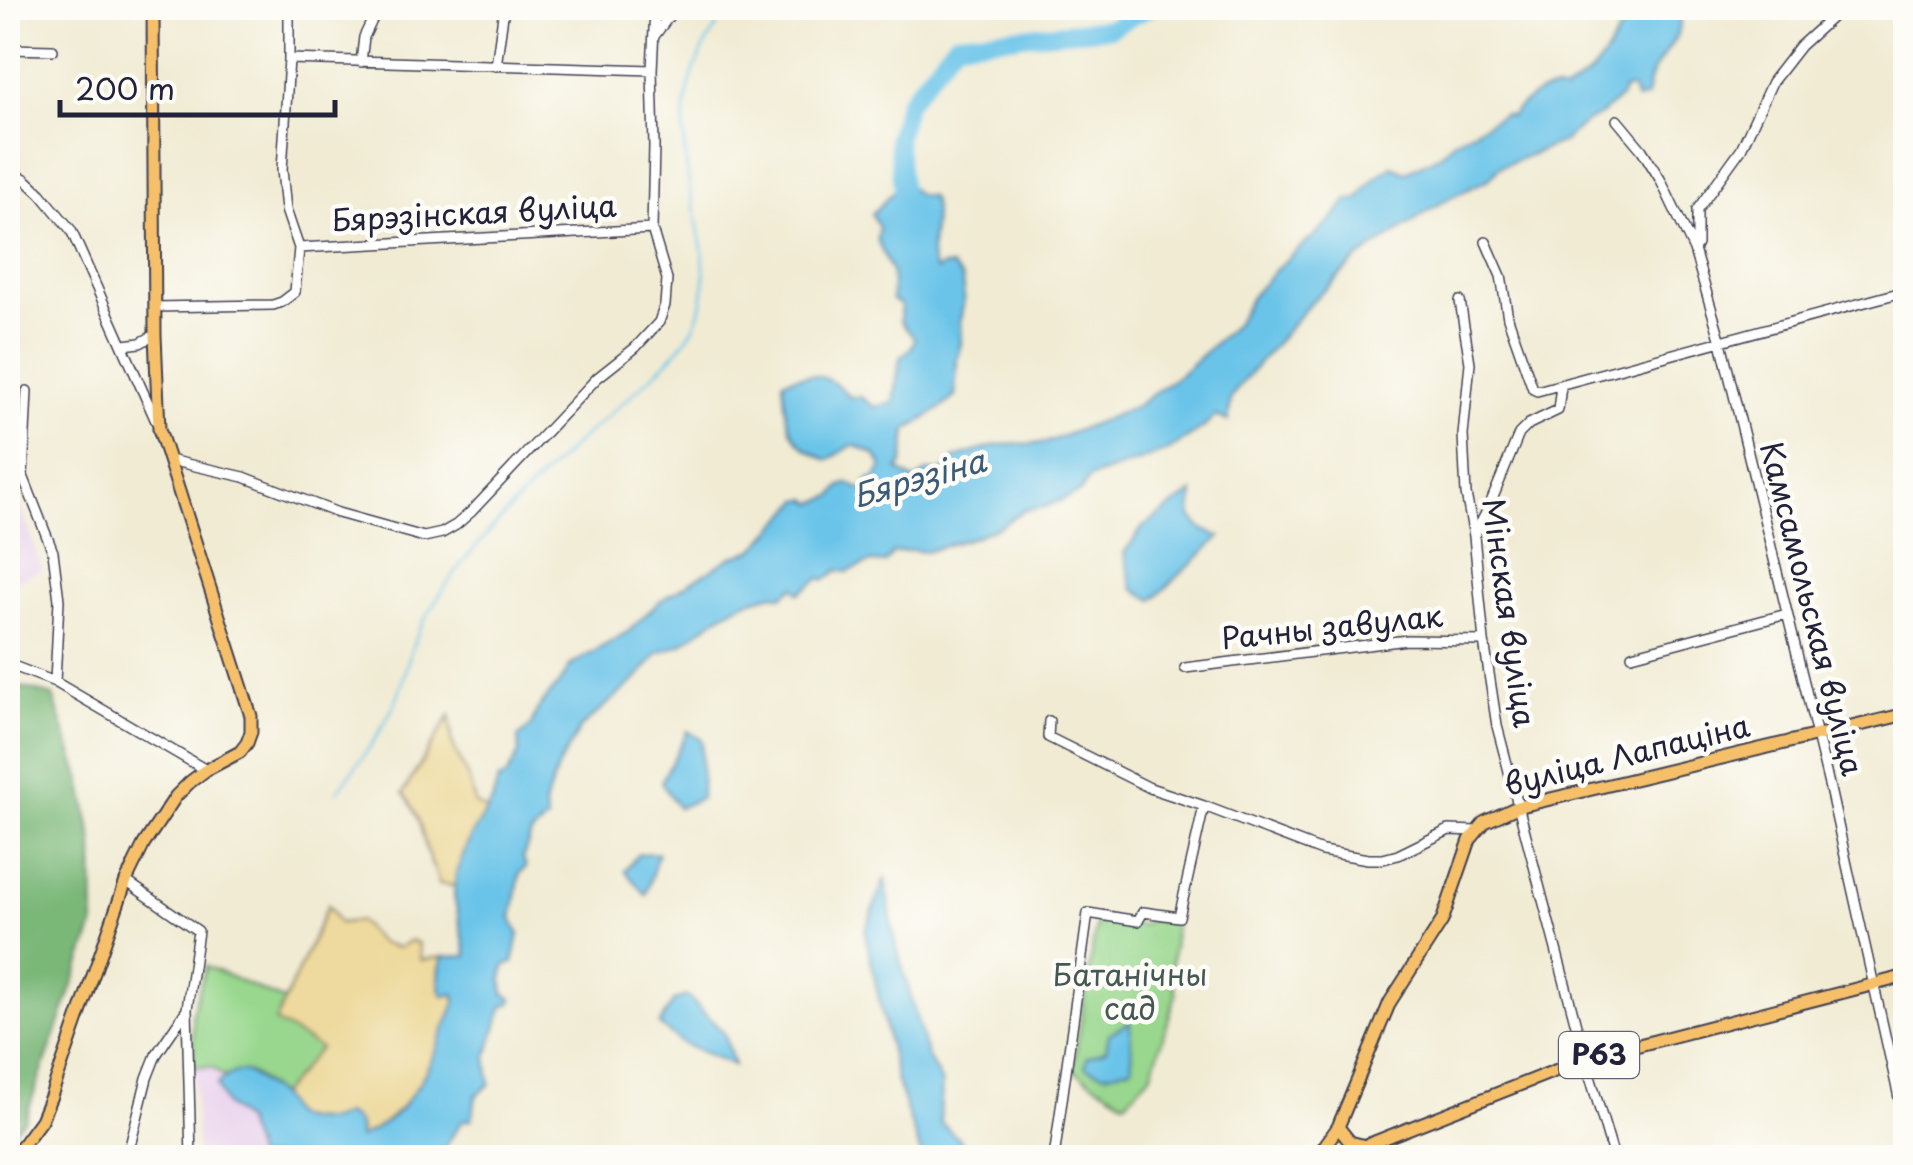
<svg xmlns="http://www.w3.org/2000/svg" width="1913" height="1165" font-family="'Playpen Sans',sans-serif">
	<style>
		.built { fill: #e9d2ed }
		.green { fill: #98d78d; stroke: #5d7c64; stroke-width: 2.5 }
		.forest { fill: #7ab878; stroke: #4e6d5a; stroke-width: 2.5 }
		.sand { fill: #eeda9e; stroke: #887e6c; stroke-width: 2.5 }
		.water { fill: #6bc4e9; stroke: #467392; stroke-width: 2.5 }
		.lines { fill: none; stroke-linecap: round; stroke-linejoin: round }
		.stream { stroke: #6bc4e9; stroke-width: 2.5 }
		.river { stroke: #6bc4e9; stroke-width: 18 }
		.minor-casing { stroke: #414052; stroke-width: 12 }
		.major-casing { stroke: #414052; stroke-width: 15 }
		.minor { stroke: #fff; stroke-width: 9 }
		.major { stroke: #f6c06b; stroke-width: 11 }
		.labels { text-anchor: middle; stroke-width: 9; stroke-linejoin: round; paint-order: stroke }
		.shield { fill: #fdfcf7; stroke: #646373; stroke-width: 2.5 }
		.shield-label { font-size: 28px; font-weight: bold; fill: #22223b }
		.street-label { font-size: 30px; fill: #22223b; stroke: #fdfcf7 }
		.park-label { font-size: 30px; fill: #455854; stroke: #fdfcf7 }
		.water-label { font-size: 32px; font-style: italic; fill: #3c5b78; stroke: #fdfcf7 }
	</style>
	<rect width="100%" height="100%" fill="#fdfcf7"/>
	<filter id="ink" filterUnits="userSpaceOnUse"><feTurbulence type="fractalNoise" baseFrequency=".01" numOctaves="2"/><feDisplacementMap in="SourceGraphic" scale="20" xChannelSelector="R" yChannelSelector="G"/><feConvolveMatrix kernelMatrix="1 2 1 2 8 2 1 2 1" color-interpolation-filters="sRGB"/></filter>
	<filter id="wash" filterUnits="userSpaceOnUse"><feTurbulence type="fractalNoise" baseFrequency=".0048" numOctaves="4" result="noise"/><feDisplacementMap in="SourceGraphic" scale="40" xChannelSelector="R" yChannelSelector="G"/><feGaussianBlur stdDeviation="2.25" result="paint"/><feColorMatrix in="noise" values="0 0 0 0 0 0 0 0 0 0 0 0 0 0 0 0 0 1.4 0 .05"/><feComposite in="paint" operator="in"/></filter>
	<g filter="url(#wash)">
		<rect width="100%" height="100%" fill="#f1ebd3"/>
		<!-- built -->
		<path class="built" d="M8,358L15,360L23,404L17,493L42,570L8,584Z
			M194,1067H212L225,1077L217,1085L225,1104L244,1121L253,1145L255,1157H197Z"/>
		<!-- green -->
		<path class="green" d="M1097,919L1143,925L1148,920L1175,923L1171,976L1176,994L1152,1073L1125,1102L1073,1070Z
			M206,966L285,1001L276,1022L321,1048L280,1095C254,1081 257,1064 225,1077L212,1067H194L192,1013Z"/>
		<!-- forest -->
		<path class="forest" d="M8,683L53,696L81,780L93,842L94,926L25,1119L8,1136Z"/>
		<!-- sand -->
		<path class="sand" d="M450,715L452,743L470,783L475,804L487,810C473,834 457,858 455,886L438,884C438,873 434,871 430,861C421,836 422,816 403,793Z
			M328,905L339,923L359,921L380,943L398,948L409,941L418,943L421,960L443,957L439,973L443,996L455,994L456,1001C440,1040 425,1088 391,1117C382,1126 369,1132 358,1138L360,1130L358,1123C348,1122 298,1119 293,1116C287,1112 284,1102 280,1095L320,1048L275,1022Z"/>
		<!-- water -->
		<path class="water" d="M1632,8H1683C1681,15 1681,24 1678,32C1668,57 1647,66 1647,97L1636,100L1632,89H1624L1620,98L1602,114L1584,123L1563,142L1499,167L1489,179L1442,202L1359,258L1313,300L1245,379L1231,397L1228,421L1215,416L1203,428L1167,451L1089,478L1080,492L1045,507L1025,510L1000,526L974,537L925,552L913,550L893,553L885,563L871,562L847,572L838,570L825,580L820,578L799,593L794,587L782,596L774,594L745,602L719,616L682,644L658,653L639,677L581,727L558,766L544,805L547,820L531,834L523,857L526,867L520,873L512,918L519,934L513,963L505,965L502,978L504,993L512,999L510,1004L503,1006L487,1057L490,1084L476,1096L472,1119L462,1121L438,1157H255L253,1145L244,1121L225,1104L217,1085C237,1065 246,1069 264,1085C271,1091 278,1093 283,1100C287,1107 289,1115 297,1118C302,1120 324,1121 329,1120C333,1120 340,1116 344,1114C357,1118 360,1125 359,1138C370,1131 383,1125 392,1117C425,1087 440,1040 456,1001L455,994L443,996C437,982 439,971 443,957L467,956L454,896L456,873L470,838L492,802L498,780L506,777L519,753L518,738L531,726L537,710L564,677L570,666L629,631L659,602L676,591L732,557L754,550L800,500L808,499L814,503L833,496L841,486L849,483L857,488L867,490V481L876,478L882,466L875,454L853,445L828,460C787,445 786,421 783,381C810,371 830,374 850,397H861L875,407L894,403L900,358L911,348L915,339L900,321L901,305L892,300V274L877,239L879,228L872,214L897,188L909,187L918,195L931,197C940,221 923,252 936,271L941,267L951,266L962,278L964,300L960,320L961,343L957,359L955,396C941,411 924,418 907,430L903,463L898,470L916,481L928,471L942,472L955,458L998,445L1046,443L1135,407L1181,374L1236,324L1251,297L1278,267L1331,221L1348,200H1358L1375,178L1392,166L1406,172L1440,155L1456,140L1504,114L1511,116C1524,101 1543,84 1564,92L1591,73L1604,57L1632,11Z
			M1193,492L1191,517L1202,529L1220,537L1153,600L1133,589L1124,553L1144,526Z
			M688,731L702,740L701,798L678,808L661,782Z
			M658,853L646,895L625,871L638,854Z
			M885,878L894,938L927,1055L942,1083L940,1122L961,1141L965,1157H922L896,1079L865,932Z
			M687,996L724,1033L734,1065L683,1044L659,1025L674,1000Z
			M1130,1022L1132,1067L1105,1074L1085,1067L1087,1057L1106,1050L1109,1034Z"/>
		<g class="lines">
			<!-- stream -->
			<path class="stream" d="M337,792C359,762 379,737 395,703C404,684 406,664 413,645C422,618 455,571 474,549C505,513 540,477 575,445C606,415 682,358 697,320C711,284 702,244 694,208C676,129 678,72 731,8"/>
			<!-- river -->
			<path class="river" d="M904,209L897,138L907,103L956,42L1110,28L1149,8"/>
		</g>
	</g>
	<g filter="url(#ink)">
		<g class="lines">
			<!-- minor casing -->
			<g class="minor-casing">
				<path id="minor" d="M655,35L675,8
					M8,49L53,50
					M289,59L652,70
					M361,62L364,37L378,8
					M496,66L504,8
					M1617,120L1642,150L1660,179L1694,250L1721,342L1830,789L1906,1129
					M8,170L25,179L41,194L71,230L156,421
					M1486,242L1501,276L1508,318L1533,389L1537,391L1906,291
					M299,248L652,229
					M1694,250L1697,244V210L1741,149L1772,82L1800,46L1842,8
					M1460,301L1470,363L1463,435L1466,494L1474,536L1484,641L1497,726L1585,1059L1614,1158
					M155,307L273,305L282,302L295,292L299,248L286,210L282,170L289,59V8
					M124,345L140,343L155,335
					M27,391L23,476L53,552L59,600L55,682
					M169,460L244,477L338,513L424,537L442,533L456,525L472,511L597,378L635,348L659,322L665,305L667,279L652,229L654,146L652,70L655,8
					M1474,536L1489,507L1519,434L1529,424L1558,410L1561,386
					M1632,655L1787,614
					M8,664L55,682L206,770
					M1185,668L1407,640L1484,641
					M1049,721L1048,737L1150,788L1204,806L1322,851L1368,859H1383L1398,855L1449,830L1476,831
					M126,881L198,931L187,1009L191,1158
					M127,1158L147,1078L156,1055L186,1011
					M1054,1158L1088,913L1138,921L1143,912L1179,917L1204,806"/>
			</g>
			<!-- major casing -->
			<g class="major-casing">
				<path id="major" d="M1338,1127L1350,1142L1365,1146
					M13,1158L41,1120L51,1096L126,881L144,844L176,796L190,782L206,770L240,752L247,743L251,732V716L159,429L155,335L153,8
					M1316,1158L1338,1127L1390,1002L1442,921L1470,840L1485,822L1517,807L1906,714
					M1334,1158L1585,1059L1906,976"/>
			</g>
			<!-- minor -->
			<use href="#minor" class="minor"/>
			<!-- major -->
			<use href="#major" class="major"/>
		</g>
	</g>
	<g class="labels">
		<!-- shield labels -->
		<rect class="shield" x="1559" y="1032" width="80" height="46" rx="8"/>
		<g class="shield-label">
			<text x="1599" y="1065">Р63</text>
		</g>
		<!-- street labels -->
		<g class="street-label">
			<text transform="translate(474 214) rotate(-3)" y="10">Бярэзінская вуліца</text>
			<text transform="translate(1811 609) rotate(76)" y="10">Камсамольская вуліца</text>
			<text transform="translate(1508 613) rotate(82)" y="10">Мінская вуліца</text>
			<text transform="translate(1332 628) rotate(-6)" y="10">Рачны завулак</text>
			<text transform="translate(1627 756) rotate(-14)" y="10">вуліца Лапаціна</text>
		</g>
		<!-- park labels -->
		<g class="park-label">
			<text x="1130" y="986">Батанічны<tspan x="1130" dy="34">сад</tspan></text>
		</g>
		<!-- water labels -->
		<g class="water-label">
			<text transform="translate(919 479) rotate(-16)" y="11">Бярэзіна</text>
		</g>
	</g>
	<!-- margin -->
	<rect width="1913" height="1165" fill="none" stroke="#fdfcf7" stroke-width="40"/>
	<!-- scale -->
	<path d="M60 100v15h275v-15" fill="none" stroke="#22223b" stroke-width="5"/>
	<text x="75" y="100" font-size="30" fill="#22223b" stroke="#fdfcf7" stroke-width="8" paint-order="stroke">200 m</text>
</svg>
